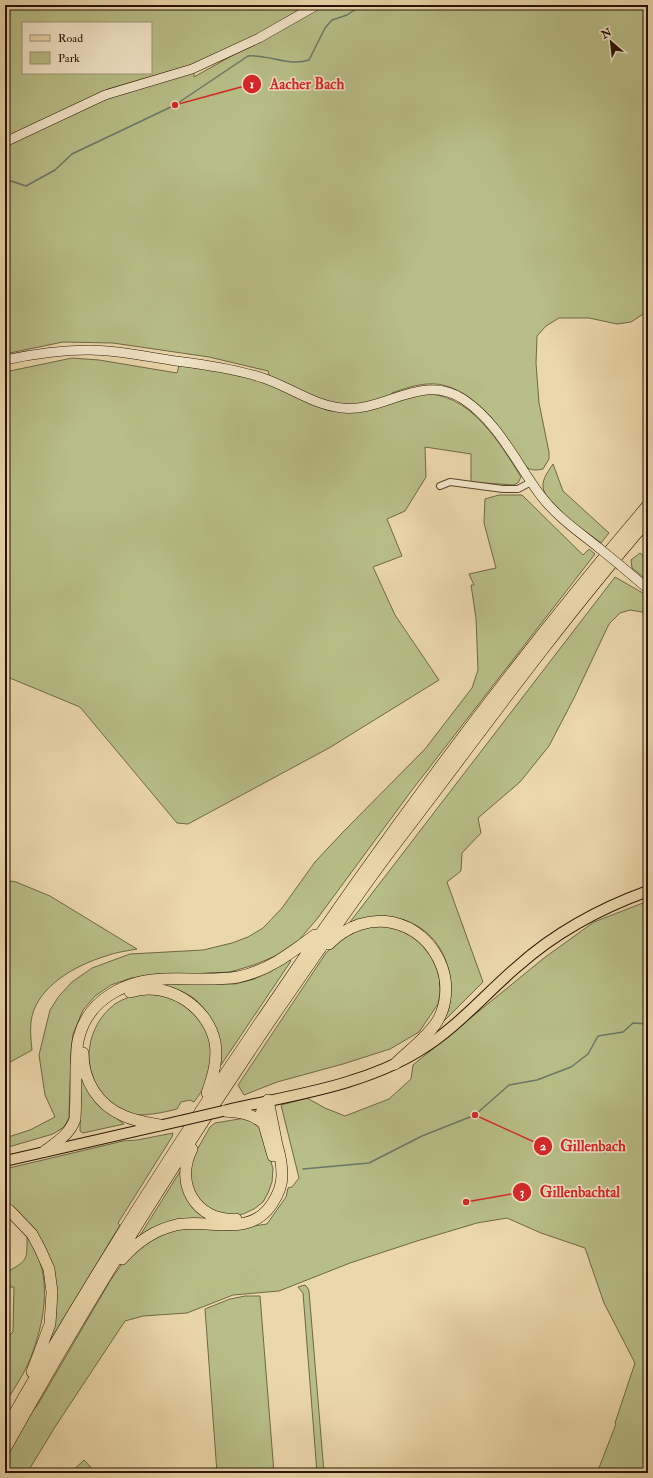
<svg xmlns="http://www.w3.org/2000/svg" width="653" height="1478" font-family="'IM FELL Double Pica',serif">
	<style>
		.green { fill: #b8be87; stroke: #6f6844; fill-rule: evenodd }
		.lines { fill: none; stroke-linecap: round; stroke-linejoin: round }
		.stream { stroke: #6a7768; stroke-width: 1.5 }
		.street-casing { stroke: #57442a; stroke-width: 8 }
		.secondary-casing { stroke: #261300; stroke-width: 10 }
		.primary-casing { stroke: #261300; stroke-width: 12 }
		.highway-casing { stroke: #261300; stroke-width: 12 }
		.street { stroke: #f1e5c8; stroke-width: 6 }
		.secondary { stroke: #f1e5c8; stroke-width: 9 }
		.primary { stroke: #ead7aa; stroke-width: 10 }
		.highway { stroke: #ead7aa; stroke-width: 11 }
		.secondary-bridge-casing { stroke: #261300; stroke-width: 10; stroke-linecap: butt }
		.primary-bridge-casing { stroke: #261300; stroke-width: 12; stroke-linecap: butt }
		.secondary-bridge { stroke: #f1e5c8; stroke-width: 9 }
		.primary-bridge { stroke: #ead7aa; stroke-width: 10 }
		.leader { fill: none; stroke: #d62828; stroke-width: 1.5 }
		.callout-dot { fill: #d62828; stroke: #f1e5c8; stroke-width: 1.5 }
		.mark-label { font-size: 12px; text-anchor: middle; font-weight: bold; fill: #fff }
		.callout-label { font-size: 15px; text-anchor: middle; font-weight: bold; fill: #d62828; stroke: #f1e5c8; stroke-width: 3; stroke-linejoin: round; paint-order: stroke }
	</style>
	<rect width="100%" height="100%" fill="#ead7aa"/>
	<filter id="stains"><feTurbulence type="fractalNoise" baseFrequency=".005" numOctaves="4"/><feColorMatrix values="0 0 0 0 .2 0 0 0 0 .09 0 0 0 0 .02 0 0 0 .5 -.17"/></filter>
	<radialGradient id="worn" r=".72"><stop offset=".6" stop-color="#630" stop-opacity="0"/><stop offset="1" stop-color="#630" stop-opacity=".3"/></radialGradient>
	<!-- green -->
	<path class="green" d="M5,5H307L260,33L194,64L108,89L12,137L5,138ZM23,23H151V73H23Z
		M322,5H648V311L631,322L617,324L589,318H559L546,326L537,336L536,363L539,403L549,452V459L543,469C537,470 533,471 528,468C522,464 512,444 507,438C489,413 461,381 427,384C415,385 403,389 392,393L390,402C400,400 412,394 422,394C469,391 500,443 521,477L518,483L513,485L471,482V454L425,447L426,477L405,511L387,519L402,556L373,567L395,615L439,680L329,748L188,824L177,823L80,707L5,676V372L72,358L99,360L177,373L180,362L271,381L268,371L209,357L113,343L63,342L5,354V146L110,95L194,70V77Z
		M553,464L563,491L609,533L601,543C588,533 544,503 543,487C542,479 549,470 553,464Z
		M499,495H522L583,555L589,549L595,554L412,790L317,919L299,940L275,956L254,965L230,972L149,976L131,978L111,985L95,996L83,1010L73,1034L71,1050L69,1118L64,1127L53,1134L5,1148V1138L30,1130L55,1117L45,1095L39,1055L50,1010L59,996L72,982L92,968L130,954L203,950L232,943L248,937L263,928L282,908L315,862L343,832L425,749L472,688L478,670L476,618L471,585H474L469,574L496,568L484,523L485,499Z
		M640,553L648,560V581L632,568L631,560Z
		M615,577L648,596V613L630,610L620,613L609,624L574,698L549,746L520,782L478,818L481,833L462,853L461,871L447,882L483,982L441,1024C444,1019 448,1013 449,1008C458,965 435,922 390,917C377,915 363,919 350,922Z
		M5,880L16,882L50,896L137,949C127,951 116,952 106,956C76,965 35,987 31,1022C30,1031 31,1041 32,1050L5,1065Z
		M648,901V1473H597L616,1424L615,1423L635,1363L604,1303L585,1248L541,1233L507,1218L477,1223L417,1241L350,1263L279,1291L233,1295L187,1313L143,1316L125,1321L55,1427L27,1473H5V1459L30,1415L38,1404L110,1281L126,1258L139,1245L170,1229L192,1227L226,1230L267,1224L286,1197L288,1188L292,1187L299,1178L281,1105L307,1098L325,1108L345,1116L389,1099L411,1079L413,1065L544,958L594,922Z
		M376,926H390L415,937L428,948L440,976V993L438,1004L419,1032L390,1049L343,1064L277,1082L244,1095L238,1085L326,953L346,934L361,928Z
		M290,960L291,961L221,1065C221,1055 219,1047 216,1037C207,1005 196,994 164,986L163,983L235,984L254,979L270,972Z
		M143,993L173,997L201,1019L213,1047L206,1085L194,1102L190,1100L181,1102L177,1109C166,1112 142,1117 131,1114C120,1112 109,1102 102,1093C80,1066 87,1025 115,1004C124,998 133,996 143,993Z
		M81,1076H82L104,1109L124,1124L83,1133L80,1131Z
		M245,1118L262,1128L273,1169L272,1182L268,1193L263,1202L254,1209L243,1214L232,1216L210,1211L193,1193L189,1170L193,1157L210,1127L215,1123Z
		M173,1133L172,1137L118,1223L120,1225L50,1341L55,1320L53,1273L5,1203V1169L123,1141L137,1140Z
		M181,1170L184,1184L219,1220L139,1237Z
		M27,1235C30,1241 35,1248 37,1254C52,1289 42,1331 28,1364C22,1378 12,1391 5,1404V1340L13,1332L14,1287H5V1273C28,1260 27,1262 27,1235Z
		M305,1285L307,1287L309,1291L324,1473H317L303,1293L298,1287Z
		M245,1296H260L274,1473H217L205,1309L230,1299Z
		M84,1460L96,1473H70Z"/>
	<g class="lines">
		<!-- stream -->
		<path class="stream" d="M5,179L26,186L55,170L72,154L175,105L248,56C269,54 289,67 309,60L325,28L332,20L347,15L362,5
			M303,1169L369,1163L422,1136L475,1115L509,1085L537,1080L571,1067L588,1054L598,1036L623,1032L633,1023L648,1024"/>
		<!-- street casing -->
		<g class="street-casing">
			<path id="street" d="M440,486L450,482L503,489H518L531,482"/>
		</g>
		<!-- secondary casing -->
		<g class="secondary-casing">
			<path id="secondary" d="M5,142L105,95L192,69L259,38L317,5
				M5,360C33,354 61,350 89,350C118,350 148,357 176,361C206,365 235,369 263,378C290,387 313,405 342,408C384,413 421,372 463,399C499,423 516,463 541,496C557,517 579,532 599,548
				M621,566L648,589"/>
		</g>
		<!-- primary casing -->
		<g class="primary-casing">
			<path id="primary" d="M227,1110C292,1095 362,1086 419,1051C457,1028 485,994 518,966C555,933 601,908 648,891
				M5,1161L180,1121"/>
		</g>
		<!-- highway casing -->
		<g class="highway-casing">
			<path id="highway" d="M329,944C366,906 423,917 442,967C448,984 447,1004 438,1020C428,1037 409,1050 395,1064
				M130,992C166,980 207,1005 215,1042C218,1060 213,1076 207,1093
				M83,1053C83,1081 98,1105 124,1116C135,1121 148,1123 160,1125
				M268,1100L263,1107L261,1114L273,1156
				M223,1111C239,1112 252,1113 264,1124
				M192,1149C174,1183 196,1222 236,1219
				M45,1151C57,1142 70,1134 75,1119C76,1102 76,1084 76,1067C77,1057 76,1046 79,1037C89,998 127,980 165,979C189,978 214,981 238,977C268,971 291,953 315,935
				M5,1208L9,1210L32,1234L40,1249L49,1269L52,1292L50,1324L32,1372
				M122,1259C137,1242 154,1230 176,1225C209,1218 249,1239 272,1204C278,1195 282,1186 282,1175C282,1165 280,1155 277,1145C274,1130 271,1115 268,1100
				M5,1430C86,1287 174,1148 267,1012C385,837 511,666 648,505
				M5,1449C113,1255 236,1065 366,884C389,851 414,820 438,788C506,697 574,606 648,520"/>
		</g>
		<!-- street -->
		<use href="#street" class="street"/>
		<!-- secondary -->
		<use href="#secondary" class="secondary"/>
		<!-- primary -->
		<use href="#primary" class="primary"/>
		<!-- highway -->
		<use href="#highway" class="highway"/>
		<!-- secondary-bridge casing -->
		<g class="secondary-bridge-casing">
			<path id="secondary-bridge" d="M599,548L621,566"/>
		</g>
		<!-- primary-bridge casing -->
		<g class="primary-bridge-casing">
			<path id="primary-bridge" d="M180,1121L223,1111"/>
		</g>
		<!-- secondary-bridge -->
		<use href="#secondary-bridge" class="secondary-bridge"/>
		<!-- primary-bridge -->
		<use href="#primary-bridge" class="primary-bridge"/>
	</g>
	<!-- callouts -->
	<path class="leader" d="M175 105L252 84M475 1115L543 1146M466 1202L522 1192"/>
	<g class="callout-dot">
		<circle cx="175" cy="105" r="4"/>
		<circle cx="475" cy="1115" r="4"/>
		<circle cx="466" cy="1202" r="4"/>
		<circle cx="252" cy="84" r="10"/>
		<circle cx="543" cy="1146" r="10"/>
		<circle cx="522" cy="1192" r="10"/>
	</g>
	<g class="mark-label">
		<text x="252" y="88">1</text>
		<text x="543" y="1150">2</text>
		<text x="522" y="1196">3</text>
	</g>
	<g class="callout-label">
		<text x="307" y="89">Aacher Bach</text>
		<text x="593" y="1151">Gillenbach</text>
		<text x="580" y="1197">Gillenbachtal</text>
	</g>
	<!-- margin -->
	<rect width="653" height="1478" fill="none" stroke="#ead7aa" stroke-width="20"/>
	<rect x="6" y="6" width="641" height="1466" fill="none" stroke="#261300" stroke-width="2"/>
	<rect x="10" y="10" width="633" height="1458" fill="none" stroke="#261300"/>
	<!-- legend -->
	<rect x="22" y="22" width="130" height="52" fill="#f1e5c8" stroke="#a09178"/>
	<rect x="30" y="35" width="20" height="6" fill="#ead7aa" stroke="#a09178"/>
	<text x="58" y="42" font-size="12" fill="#261300">Road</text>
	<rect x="30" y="52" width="20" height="12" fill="#b8be87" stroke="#a09178"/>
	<text x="58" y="62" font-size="12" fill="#261300">Park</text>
	<!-- north arrow -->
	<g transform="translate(611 42) rotate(332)" stroke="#f1e5c8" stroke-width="3" paint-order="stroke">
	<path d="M0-3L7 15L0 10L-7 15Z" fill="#261300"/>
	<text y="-6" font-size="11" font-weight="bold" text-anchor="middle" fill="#261300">N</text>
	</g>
	<rect width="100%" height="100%" filter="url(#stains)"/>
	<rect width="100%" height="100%" fill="url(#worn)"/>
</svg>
